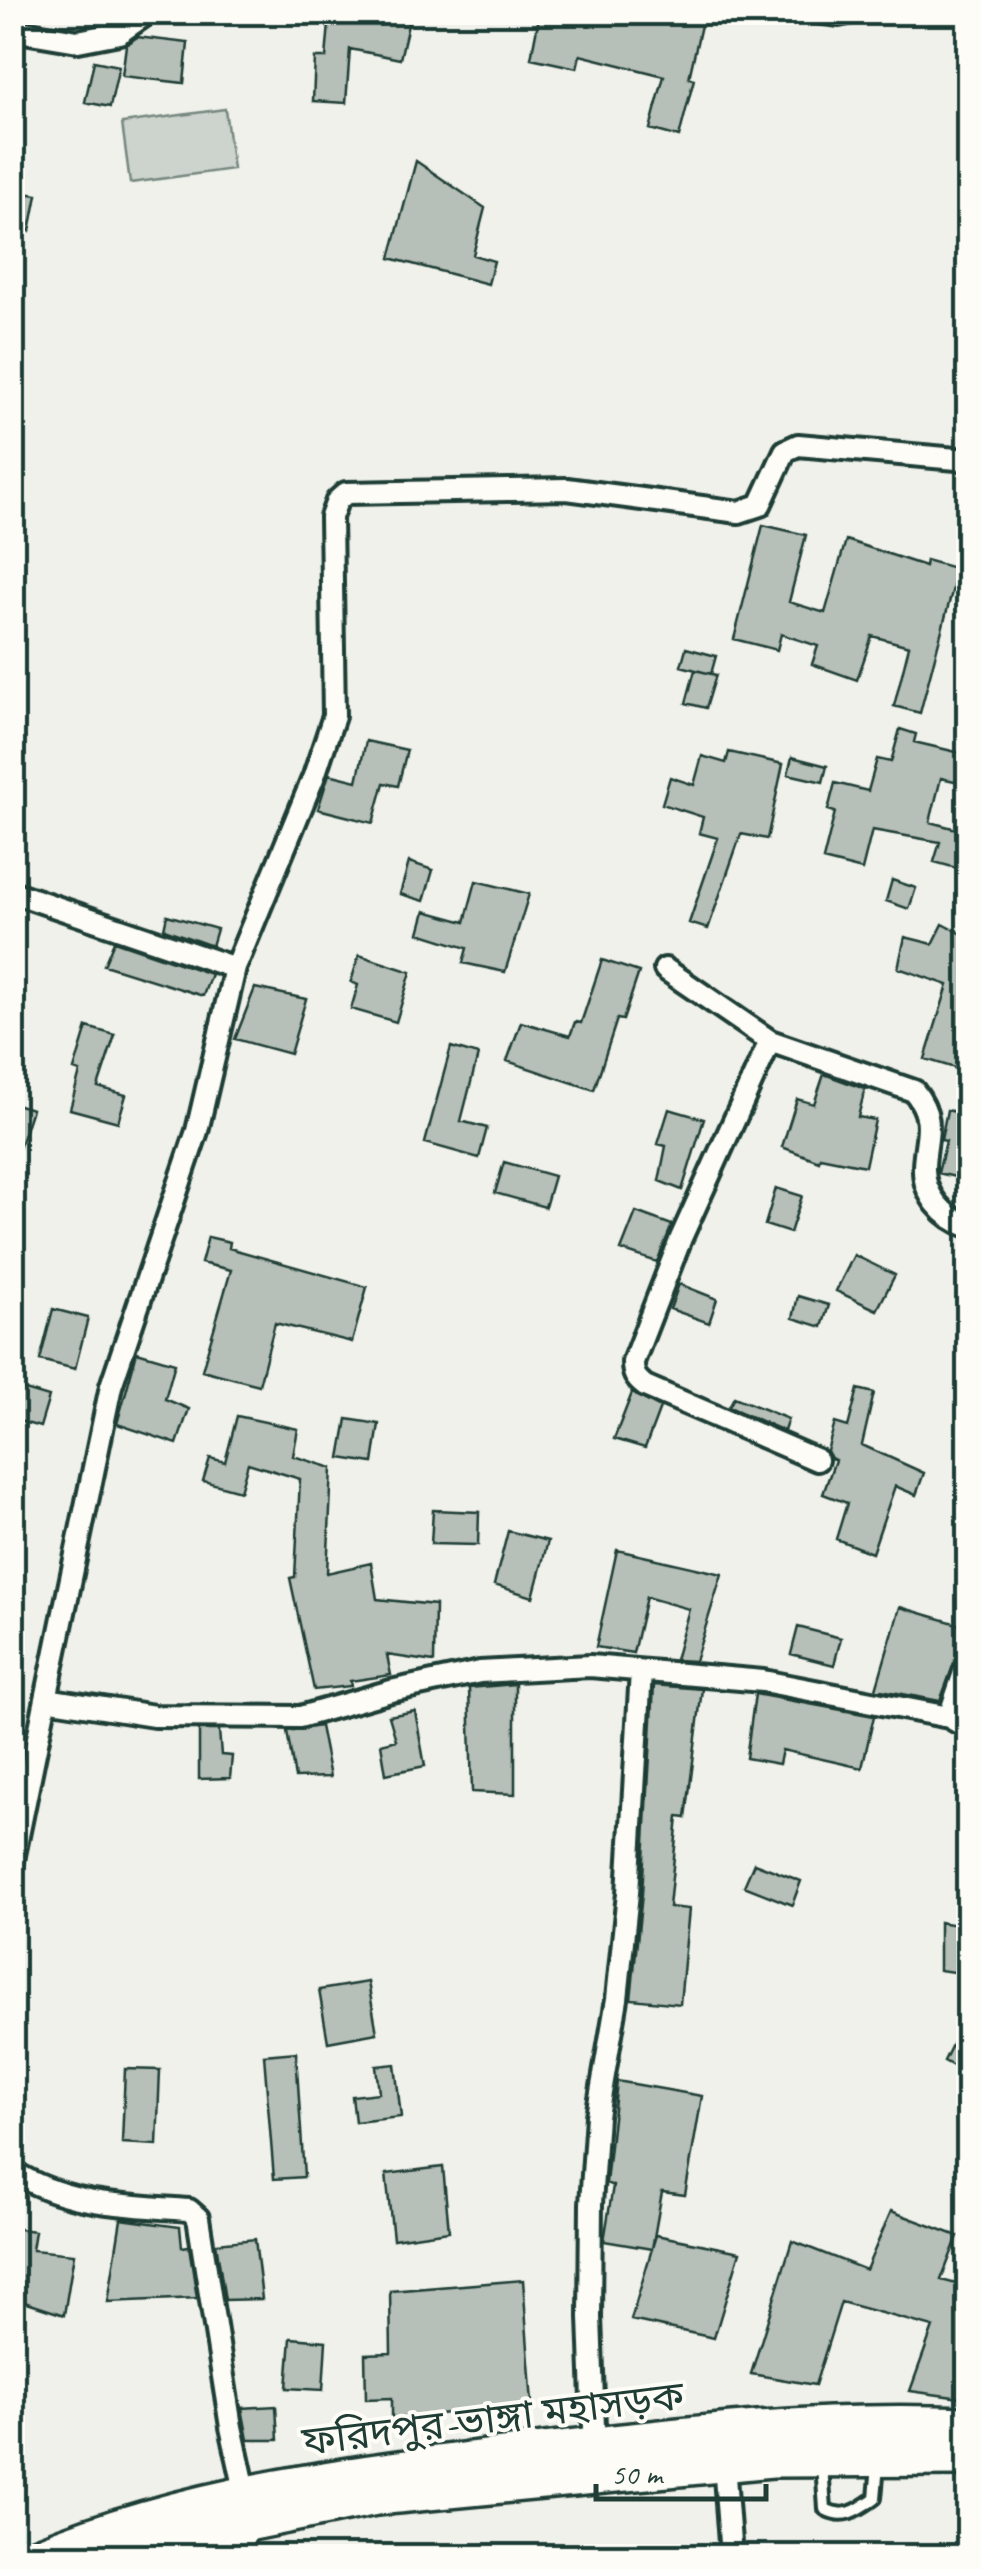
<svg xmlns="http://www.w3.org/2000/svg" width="981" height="2569" font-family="Caveat,'Noto Sans Bengali',sans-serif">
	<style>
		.green { fill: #cdd3cd; stroke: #768880; stroke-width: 2.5 }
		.building { fill: #b6bfb8; stroke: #1f3d34; stroke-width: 2.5 }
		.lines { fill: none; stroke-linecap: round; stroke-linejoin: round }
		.lane-casing { stroke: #1f3d34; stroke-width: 18 }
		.street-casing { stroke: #1f3d34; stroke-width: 28 }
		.highway-casing { stroke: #1f3d34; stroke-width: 42 }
		.lane { stroke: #fdfcf7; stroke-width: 10 }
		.street { stroke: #fdfcf7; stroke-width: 20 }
		.highway { stroke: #fdfcf7; stroke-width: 35 }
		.labels { text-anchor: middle; stroke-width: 8; stroke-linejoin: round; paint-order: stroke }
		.street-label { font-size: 40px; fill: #1f3d34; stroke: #fdfcf7 }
	</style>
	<rect width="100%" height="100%" fill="#f0f1eb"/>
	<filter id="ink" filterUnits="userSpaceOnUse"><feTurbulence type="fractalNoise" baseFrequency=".01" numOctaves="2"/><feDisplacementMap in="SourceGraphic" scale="20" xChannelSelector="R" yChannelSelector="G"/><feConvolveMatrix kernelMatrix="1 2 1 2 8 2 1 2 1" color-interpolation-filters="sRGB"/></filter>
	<g filter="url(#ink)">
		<!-- green -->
		<path class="green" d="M225,109L233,169L130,183L122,123Z"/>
		<!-- building -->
		<path class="building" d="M330,12H411L400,59L350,49L346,103L313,101L315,58H326Z
			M540,12L593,22L596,12H704L689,78L694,79L679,137L650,129L664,76L580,55L577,68L531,58Z
			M137,37L188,43L184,83L122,76L126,45Z
			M94,61L119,66L110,107L85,102Z
			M416,161L485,208L473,255L494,261L488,284L390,258Z
			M12,191L37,195L30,231L12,228Z
			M763,525L806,535L789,602L825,613L846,540L925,566L926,560L958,569L920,713L894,706L909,646L872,636L857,680L812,664L818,646L781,634L777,650L734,639Z
			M686,648L716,656L711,674L681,666Z
			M695,670L716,675L706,708L686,703Z
			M900,729L916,734L914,742L965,754L959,782L941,778L930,822L968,832V847L960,869L934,862L940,842L872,830L862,870L823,860L835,812L828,810L835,783L868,791L877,759L891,762Z
			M366,741L407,750L398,786L384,783L373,823L318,809L329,774L357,781Z
			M729,752L783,764L767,839L741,834L708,929L689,923L718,838L699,833L703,817L662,804L670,777L694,785L702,756L726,763Z
			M792,757L827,766L823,782L788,774Z
			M409,862L433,870L424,901L400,894Z
			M892,880L916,888L909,909L886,901Z
			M476,881L529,894L505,972L463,963L467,948L419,933L425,911L465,922Z
			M167,915L217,929L212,946L164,929Z
			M943,924L968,937V1072L925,1059L948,985L898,968L905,937L933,944Z
			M114,941L211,974L203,996L104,965Z
			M359,955L411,972L396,1022L351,1009L358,985L351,982Z
			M602,960L639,972L623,1020L617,1019L594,1090L507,1061L521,1022L570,1036L575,1022L581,1023Z
			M255,988L306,999L290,1054L235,1039Z
			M87,1027L115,1035L98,1087L126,1095L118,1122L70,1109L80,1072L74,1070Z
			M451,1047L478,1055L461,1121L487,1128L479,1158L425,1143Z
			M824,1074L865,1089L858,1117L875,1120L865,1166L820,1157L819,1161L782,1147L797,1099L814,1104Z
			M12,1103L32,1109L16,1158L12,1157Z
			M669,1109L704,1119L682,1190L659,1181L666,1146L658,1144Z
			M947,1110L968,1115V1180L938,1173L946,1141L941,1140Z
			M504,1162L554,1176L545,1207L495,1193Z
			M776,1188L802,1196L790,1233L765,1225Z
			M636,1212L672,1225L657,1262L621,1250Z
			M208,1237L230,1242L229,1248L367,1287L352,1342L275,1323L259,1385L202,1370L231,1270L201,1263Z
			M854,1255L895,1275L877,1310L836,1291Z
			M679,1284L717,1299L709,1323L670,1309Z
			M798,1296L829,1305L822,1327L793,1318Z
			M53,1309L88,1318L75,1369L40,1360Z
			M137,1352L175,1363L165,1399L189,1409L177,1444L117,1424Z
			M12,1386L49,1397L40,1427L12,1419Z
			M858,1389L874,1393L862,1445L924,1473L916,1495L895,1486L872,1553L836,1539L847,1503L823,1494L835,1460L831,1458L827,1451L835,1423L848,1427Z
			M632,1393L660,1408L645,1448L614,1439Z
			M734,1397L788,1419L784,1431L729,1407Z
			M237,1416L298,1429L293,1456L332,1468L327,1573L371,1563L377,1599L435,1605L434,1662L387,1655L391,1675L350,1681L351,1686L314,1690L290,1578L295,1577L300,1479L248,1463L240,1491L203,1481L210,1458L225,1462Z
			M347,1419L379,1424L373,1463L340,1458Z
			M433,1510L479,1512L478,1545L431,1544Z
			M508,1531L548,1541L533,1597L494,1585Z
			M617,1550L722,1574L695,1661L675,1660L689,1609L646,1597L633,1653L596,1647Z
			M900,1607L968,1627L940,1701L876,1689Z
			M798,1627L841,1638L834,1665L791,1654Z
			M515,1684V1794L472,1792L469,1688Z
			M654,1685L702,1689L686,1818L678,1817L669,1907L689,1909L680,2004L631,1999L642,1894Z
			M755,1694L874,1716L862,1768L782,1750L779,1764L746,1758Z
			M415,1711L425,1766L386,1774L381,1744L396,1740L389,1716Z
			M320,1726L330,1777L295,1778L287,1731Z
			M199,1730H219L221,1755L232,1756L230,1778L199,1779Z
			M754,1863L801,1881L792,1905L744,1886Z
			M939,1922L968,1927V1974L939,1970Z
			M368,1982L377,2033L328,2042L319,1990Z
			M968,2012V2074L944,2061Z
			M296,2052L304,2177L274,2179L264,2055Z
			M395,2064L401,2117L355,2122L352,2096L379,2093L376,2066Z
			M125,2069L160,2070L157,2145L122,2143Z
			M617,2081L702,2096L685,2195L662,2192L652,2249L604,2241L613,2186L606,2183Z
			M443,2167L449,2231L393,2239L386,2174Z
			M891,2211L958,2236L941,2280L968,2287V2372L961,2398L910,2391L933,2327L841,2302L815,2385L751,2374L792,2241L866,2270Z
			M121,2219L180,2227L182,2247L189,2246L197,2298L108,2302Z
			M12,2228L35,2231L32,2250L74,2254L64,2315L12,2298Z
			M656,2235L740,2252L714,2338L631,2320Z
			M255,2239L262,2299L225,2300L216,2243Z
			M523,2280L532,2404L392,2419V2398L366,2399L365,2354L391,2353L390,2291Z
			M291,2338L326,2341L323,2390L287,2388Z
			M276,2406L278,2440H248L242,2408Z"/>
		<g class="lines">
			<!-- lane casing -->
			<g class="lane-casing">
				<path id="lane" d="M822,2465L825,2509C845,2520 858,2510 875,2498L878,2465"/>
			</g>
			<!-- street casing -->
			<g class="street-casing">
				<path id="street" d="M816,12L838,15L852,12
					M12,30L78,41L119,33L149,12
					M968,460L798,445L785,451L760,505L739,512L567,489L346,493L337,501L331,517L334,716L314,776L235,968L197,1131L111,1386L46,1699L154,1716L300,1717L391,1691L480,1672L590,1666L763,1681L949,1717L968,1728
					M12,892L235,968
					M665,969L770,1041L914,1091C937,1121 925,1135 924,1167C923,1195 944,1218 968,1226
					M770,1041L681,1238L633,1362C633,1374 635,1378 645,1386L817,1460
					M949,1717L968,1661
					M12,1865L46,1699
					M12,2171C67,2206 127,2205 189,2210L198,2218L231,2427L252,2522L238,2548L239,2556
					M595,2455L590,2317L591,2204L597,2116L617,1999L628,1893L641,1671
					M724,2463L731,2556"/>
			</g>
			<!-- highway casing -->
			<g class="highway-casing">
				<path id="highway" d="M38,2556C196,2491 367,2472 536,2452C679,2435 824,2418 968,2425
					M113,2556L252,2522L376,2497L772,2459L968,2458"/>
			</g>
			<!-- lane -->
			<use href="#lane" class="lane"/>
			<!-- street -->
			<use href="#street" class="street"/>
			<!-- highway -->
			<use href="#highway" class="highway"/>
		</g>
	</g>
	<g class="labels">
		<!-- street labels -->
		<g class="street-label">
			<text transform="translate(493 2418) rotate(-7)" y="14">ফরিদপুর-ভাঙ্গা মহাসড়ক</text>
		</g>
	</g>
	<!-- margin -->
	<rect width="981" height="2569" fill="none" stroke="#fdfcf7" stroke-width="50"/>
	<rect x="25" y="25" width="931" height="2519" fill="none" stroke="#1f3d34" stroke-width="4" filter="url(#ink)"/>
	<!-- scale -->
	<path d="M596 2484v15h170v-15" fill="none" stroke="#1f3d34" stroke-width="5"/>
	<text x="611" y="2484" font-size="30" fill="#1f3d34" stroke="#fdfcf7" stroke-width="8" paint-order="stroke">50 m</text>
</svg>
